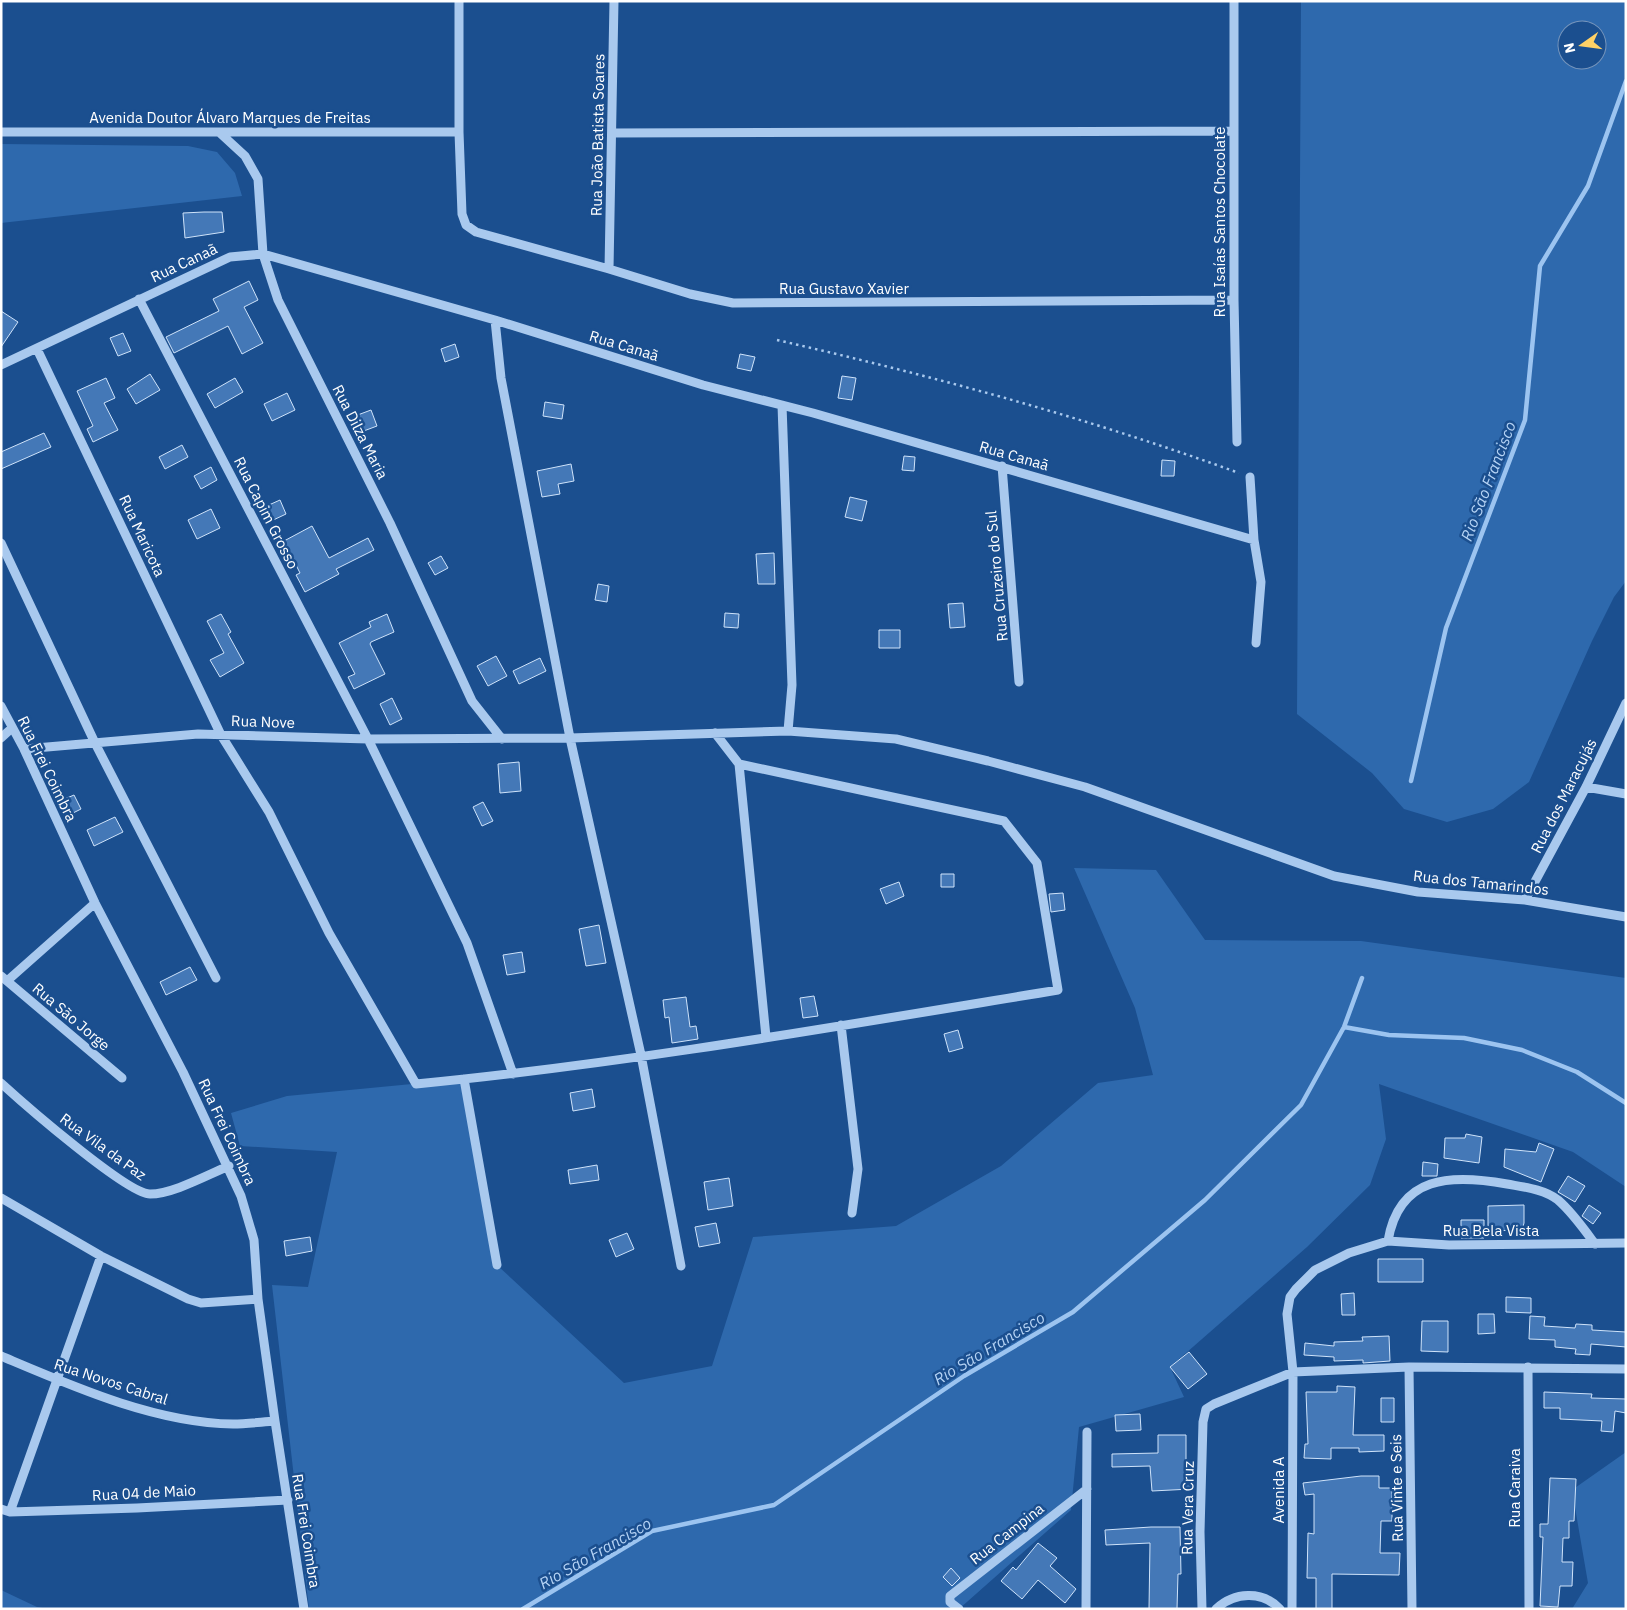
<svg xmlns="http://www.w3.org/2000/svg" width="1627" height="1610" font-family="'IBM Plex Sans',sans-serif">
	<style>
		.green { fill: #2e69ad; fill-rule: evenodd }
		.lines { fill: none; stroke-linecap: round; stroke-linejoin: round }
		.stream { stroke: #9cc4f0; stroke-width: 4.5 }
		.building { fill: #4478b7; stroke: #cfe3fa }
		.path { stroke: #a9c9ee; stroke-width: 2.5; stroke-dasharray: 2.5 4; stroke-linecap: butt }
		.minor { stroke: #a9c9ee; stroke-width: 9 }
		.labels { text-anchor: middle; stroke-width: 5; stroke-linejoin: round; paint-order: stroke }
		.street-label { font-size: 15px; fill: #fff; stroke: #1b4f8f }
		.water-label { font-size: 16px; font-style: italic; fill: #b5d3f5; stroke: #1b4f8f }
	</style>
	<rect width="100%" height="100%" fill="#1b4f8f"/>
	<!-- green -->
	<path class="green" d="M1301,1H1626V581L1614,597L1592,641L1529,782L1493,809L1447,822L1404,809L1372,773L1297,714ZM1567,30H1597V60H1567Z
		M1,144L188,146L217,152L235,173L242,196L1,223Z
		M1074,868L1156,870L1205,940L1361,941L1626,978V1187L1573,1152L1379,1084L1386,1139L1370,1185L1307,1247L1170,1367L1184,1397L1079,1427L1071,1510L959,1609H309L272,1285L308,1287L337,1152L240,1146L231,1113L287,1096L464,1079L497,1265L624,1383L712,1366L753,1237L896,1226L1001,1166L1098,1083L1153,1075L1135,1008Z
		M1626,1452V1609H1572L1588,1583L1572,1490Z
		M1,1590L37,1607L48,1609H1Z"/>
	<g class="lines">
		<!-- stream -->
		<path class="stream" d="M1411,781L1446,628L1525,420L1540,266L1588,186L1626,81
			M1344,1027L1389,1035L1464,1038L1522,1050L1577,1072L1626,1103
			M523,1609L652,1531L774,1505L964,1376L1073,1312L1205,1200L1301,1105L1344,1027L1362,978"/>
	</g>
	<!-- building -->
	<path class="building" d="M204,212H222L224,232L185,238L183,213Z
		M249,281L258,300L244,307L263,343L242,354L228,326L174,353L166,337L219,311L213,299Z
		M1,311L18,322L1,347Z
		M123,333L131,351L118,356L110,338Z
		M455,344L459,357L445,362L441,349Z
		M740,354L755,357L751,371L737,368Z
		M150,374L160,390L136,404L127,389Z
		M842,376L856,378L852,400L838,398Z
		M106,378L115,398L104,403L118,430L93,442L87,429L93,426L77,391Z
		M235,378L243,392L215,408L207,394Z
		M287,393L295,410L272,421L264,404Z
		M545,402L564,405L562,419L543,416Z
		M371,410L377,426L361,432L355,416Z
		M44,433L51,447L1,469V452Z
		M182,445L188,457L165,469L159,457Z
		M904,456L915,457L914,471L902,470Z
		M1162,460L1175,461L1174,476H1161Z
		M571,464L574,481L558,484L560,494L542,497L537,471Z
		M211,467L217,480L201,489L194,476Z
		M850,497L867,501L862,521L845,517Z
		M280,500L286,514L267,523L260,509Z
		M211,509L220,528L197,539L188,520Z
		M312,526L329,558L368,538L374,550L336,569L339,574L305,592L296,575L300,573L284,541Z
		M774,553L775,584H758L756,554Z
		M441,556L448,568L435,575L428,563Z
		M598,584L609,586L607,602L595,600Z
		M963,603L965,627L950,628L948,604Z
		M725,613L739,614L738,628L724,627Z
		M221,614L231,632L228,634L244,663L220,677L210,660L224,653L207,621Z
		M387,614L394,632L371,642L370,644L385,674L354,689L348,677L355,674L339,643L371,627L369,622Z
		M879,630H900V648H879Z
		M496,656L507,676L488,686L477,666Z
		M540,658L546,671L519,684L513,671Z
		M392,698L402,719L390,725L380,704Z
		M519,762L521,791L500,793L498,764Z
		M74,795L81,809L67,816L60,801Z
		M483,802L493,821L482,826L473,807Z
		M115,817L123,832L94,846L87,830Z
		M941,874H954V887H941Z
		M899,882L904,896L886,904L880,889Z
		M1063,893L1065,910L1051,912L1049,894Z
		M599,925L606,963L586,966L579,929Z
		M522,952L525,972L507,975L503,955Z
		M190,967L197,980L166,995L160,982Z
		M814,996L818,1016L803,1018L800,998Z
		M686,997L690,1027L696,1026L698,1039L672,1043L669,1017L665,1018L663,1000Z
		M958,1030L963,1048L949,1052L944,1034Z
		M592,1089L595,1107L573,1111L570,1093Z
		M1466,1134L1482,1137L1479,1163L1444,1158L1445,1138H1465Z
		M1539,1143L1554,1149L1541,1182L1504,1167L1505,1149L1536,1152Z
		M1423,1162L1438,1164L1437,1176H1422Z
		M597,1165L599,1180L570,1184L568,1170Z
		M1568,1176L1585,1186L1575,1202L1558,1192Z
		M729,1178L733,1206L708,1210L704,1182Z
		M1524,1205V1223L1522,1230L1488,1231V1206Z
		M1589,1205L1601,1213L1593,1224L1582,1216Z
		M1461,1220H1484V1238H1461Z
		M716,1223L720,1243L699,1247L695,1227Z
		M627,1233L634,1249L616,1257L609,1240Z
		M310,1237L312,1251L286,1256L284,1241Z
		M1378,1259H1423V1282H1378Z
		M1354,1293L1355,1315H1342L1341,1294Z
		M1506,1297L1531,1298V1313L1506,1312Z
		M1478,1314H1494L1495,1333L1478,1334Z
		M1530,1316L1545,1317L1544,1326L1575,1328L1576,1324L1592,1325V1330L1626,1332V1347L1591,1344L1590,1355L1575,1354L1576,1349L1555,1347V1340L1529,1339Z
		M1422,1321H1448V1352L1421,1351Z
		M1389,1336L1390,1361L1363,1363V1360L1334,1361V1357L1304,1355L1305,1343L1334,1346V1342L1363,1341L1362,1337Z
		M1189,1352L1207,1374L1188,1389L1170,1367Z
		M1337,1386L1355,1387L1353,1435H1384V1451L1359,1452V1448H1331V1459L1304,1458L1305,1444H1308L1306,1392H1337Z
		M1544,1392L1592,1394L1591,1398L1626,1399V1413L1615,1411L1613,1432L1601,1431L1602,1421L1560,1419V1408H1544Z
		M1381,1398H1394V1422H1381Z
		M1140,1414L1141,1430L1116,1431L1115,1415Z
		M1158,1435H1186V1476L1190,1475L1191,1489L1152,1491L1150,1466L1112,1467V1454L1158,1453Z
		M1361,1476H1379V1488H1392V1521H1381L1380,1553H1400L1399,1575L1332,1574V1609H1316V1578H1307L1308,1533L1314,1534V1494L1305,1495L1303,1483Z
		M1550,1478L1576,1479L1574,1521H1569V1538H1563L1562,1562H1573L1572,1586H1560L1558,1607L1540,1606L1543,1537H1540V1524H1548Z
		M1151,1527H1180L1181,1574H1178L1177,1609H1149L1150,1543L1106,1545L1105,1530Z
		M1038,1543L1057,1558L1050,1566L1076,1589L1065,1603L1038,1580L1022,1599L1001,1581L1013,1567L1016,1570Z
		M951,1568L960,1578L952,1586L943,1577Z"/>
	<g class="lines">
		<!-- path -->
		<path class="path" d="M777,340C933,376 1088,418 1239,473"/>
		<!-- minor -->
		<path class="minor" d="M459,1V132L462,214L466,225L476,232L609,269L690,294L733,303L1234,300
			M1234,1V300L1237,442
			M1,132H459
			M220,133L245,156L258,179L263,254L278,300L390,523L472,701L502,739
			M613,133L1234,131
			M609,269L614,1
			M139,299L368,739L467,943L513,1074
			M495,320L501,378L570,738L641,1055L681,1266
			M37,349L221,735L269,812L329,933L416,1084C631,1063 845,1025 1058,990L1037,863L1004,821L739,764L715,733
			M1,365L230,257L263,254L495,320L703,385L813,413L1254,540
			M782,405L792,685L788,731
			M1002,466L1019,682
			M1250,477L1254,540L1261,582L1256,643
			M1,543L95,743L216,978
			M1,706L24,749L95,903L183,1072L241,1196L254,1240L258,1299L275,1421L304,1609
			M1,738L12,728
			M24,749L198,734L368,739L570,738L788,731L896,739L988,761L1085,787L1334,876L1418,892L1525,900L1626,917
			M739,764L766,1037
			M1586,787L1626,794
			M1525,900L1586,787L1626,703
			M1,976L122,1078
			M7,981L95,903
			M841,1025L858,1169L852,1213
			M464,1079L497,1265
			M1,1083C23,1103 127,1194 150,1194C173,1194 207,1175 229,1166
			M1,1198L101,1256L188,1299L201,1303L258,1299
			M1388,1241C1399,1175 1451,1174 1507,1184C1523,1187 1544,1189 1558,1200C1572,1212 1584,1229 1595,1244
			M1,1356C72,1386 155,1423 233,1424C247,1424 261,1422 275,1421
			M1409,1367L1412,1609
			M1528,1367L1529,1609
			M1,1509L10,1512L137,1508L288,1500
			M10,1512L101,1256
			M959,1609L950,1602V1596L1087,1489
			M1086,1609L1087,1432
			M1202,1609L1200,1532L1203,1422L1206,1409L1214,1404L1293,1372L1409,1367L1626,1369
			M1216,1609C1234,1592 1262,1590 1280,1609
			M1292,1609L1293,1372L1287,1314L1290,1297L1296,1289L1315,1270L1349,1253L1388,1241L1449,1245L1626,1243"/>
	</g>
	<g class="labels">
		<!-- street labels -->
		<g class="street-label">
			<text x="230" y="123">Avenida Doutor Álvaro Marques de Freitas</text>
			<text transform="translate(598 135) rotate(-89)" y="5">Rua João Batista Soares</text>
			<text transform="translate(1220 222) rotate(-90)" y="5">Rua Isaías Santos Chocolate</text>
			<text transform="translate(184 263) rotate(-25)" y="5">Rua Canaã</text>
			<text x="844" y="294">Rua Gustavo Xavier</text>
			<text transform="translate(624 346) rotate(17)" y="5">Rua Canaã</text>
			<text transform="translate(360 432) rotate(63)" y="5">Rua Dilza Maria</text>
			<text transform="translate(1014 456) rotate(16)" y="5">Rua Canaã</text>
			<text transform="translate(266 513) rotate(63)" y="5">Rua Capim Grosso</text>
			<text transform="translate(142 536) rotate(65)" y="5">Rua Maricota</text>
			<text transform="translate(997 576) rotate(-95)" y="5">Rua Cruzeiro do Sul</text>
			<text transform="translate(263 722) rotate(2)" y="5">Rua Nove</text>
			<text transform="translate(47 769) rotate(64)" y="5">Rua Frei Coimbra</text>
			<text transform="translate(1564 796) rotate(-63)" y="5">Rua dos Maracujás</text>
			<text transform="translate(1481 883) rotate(6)" y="5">Rua dos Tamarindos</text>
			<text transform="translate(71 1017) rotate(40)" y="5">Rua São Jorge</text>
			<text transform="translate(227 1132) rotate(65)" y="5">Rua Frei Coimbra</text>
			<text transform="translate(103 1147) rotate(36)" y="5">Rua Vila da Paz</text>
			<text x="1491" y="1236">Rua Bela Vista</text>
			<text transform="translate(111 1382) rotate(18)" y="5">Rua Novos Cabral</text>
			<text transform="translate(1397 1488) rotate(-91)" y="5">Rua Vinte e Seis</text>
			<text transform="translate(1515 1488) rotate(-90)" y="5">Rua Caraiva</text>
			<text transform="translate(1279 1490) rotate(-90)" y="5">Avenida A</text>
			<text transform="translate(144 1493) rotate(-3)" y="5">Rua 04 de Maio</text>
			<text transform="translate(1188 1508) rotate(-89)" y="5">Rua Vera Cruz</text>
			<text transform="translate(306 1531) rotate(81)" y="5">Rua Frei Coimbra</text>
			<text transform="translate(1007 1534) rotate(-38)" y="5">Rua Campina</text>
		</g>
		<!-- water labels -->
		<g class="water-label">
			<text transform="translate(1488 481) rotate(-69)" y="6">Rio São Francisco</text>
			<text transform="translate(989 1348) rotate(-31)" y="6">Rio São Francisco</text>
			<text transform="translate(595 1553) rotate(-30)" y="6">Rio São Francisco</text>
		</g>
	</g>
	<!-- border -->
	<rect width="1627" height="1610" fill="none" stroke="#ffffff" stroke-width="5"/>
	<!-- north arrow -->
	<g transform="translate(1582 45) rotate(256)"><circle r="24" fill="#1b4f8f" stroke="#7695bc"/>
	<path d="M0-4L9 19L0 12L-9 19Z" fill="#ffd166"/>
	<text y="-8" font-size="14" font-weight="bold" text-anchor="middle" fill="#ffffff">N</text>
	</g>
</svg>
